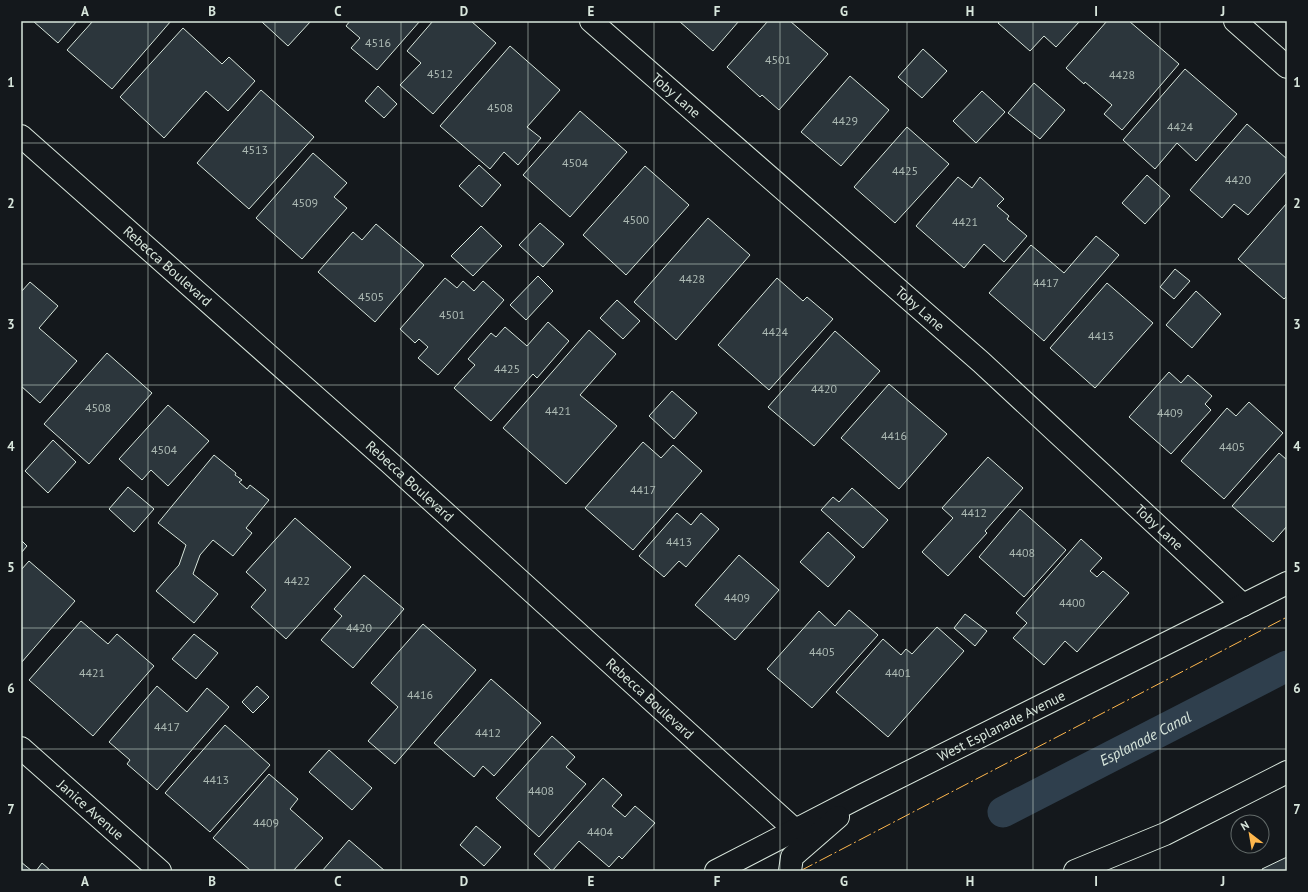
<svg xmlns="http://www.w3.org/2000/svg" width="1308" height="892" font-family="'PT Sans',sans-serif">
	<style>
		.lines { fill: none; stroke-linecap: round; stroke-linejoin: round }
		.canal { stroke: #2f3f4d; stroke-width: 31 }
		.building { fill: #2c363c; stroke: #d8e6dc }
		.minor-casing { stroke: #d8e6dc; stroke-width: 24 }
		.secondary-casing { stroke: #d8e6dc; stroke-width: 24 }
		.minor { stroke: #14181c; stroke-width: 22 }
		.secondary { stroke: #14181c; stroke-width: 22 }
		.power { stroke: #ffb74d; stroke-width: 1; stroke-dasharray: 14 3 2 3; stroke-linecap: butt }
		.grid { fill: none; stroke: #d8e6dc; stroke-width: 1; stroke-opacity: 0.55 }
		.labels { text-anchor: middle; stroke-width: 3; stroke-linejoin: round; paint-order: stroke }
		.number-label { font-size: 12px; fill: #adbab4 }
		.street-label { font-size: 14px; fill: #d8e6dc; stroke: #14181c }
		.water-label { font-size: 15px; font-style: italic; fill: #d8e6dc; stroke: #14181c }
		.neatline { fill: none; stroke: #d8e6dc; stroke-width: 1.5 }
		.grid-label { font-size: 13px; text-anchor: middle; font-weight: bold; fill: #d8e6dc }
	</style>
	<rect width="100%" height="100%" fill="#14181c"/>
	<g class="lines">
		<!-- canal -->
		<path class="canal" id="s1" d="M1003,812L1287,666"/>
	</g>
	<!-- building -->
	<path class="building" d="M33,21H77L58,43Z
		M93,21H171L112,89L67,50Z
		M264,21H311L288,46L262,22Z
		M350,21H420L377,70L351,48L360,38L346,26Z
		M433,21H471L496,43L433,114L400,85L421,63L407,51Z
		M679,21H739L713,51Z
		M768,21H790L828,54L779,110L762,95L760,97L727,67Z
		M1000,21H1080L1056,47L1044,36L1030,51L998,23Z
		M1107,21H1129L1179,64L1122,130L1104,114L1112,105L1085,82L1084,84L1066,68Z
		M183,28L222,64L229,57L255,81L228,111L206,91L164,138L120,97Z
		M510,46L560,90L527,127L541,138L518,165L504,152L490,169L440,126Z
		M923,49L947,71L922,98L898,77Z
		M1185,69L1237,114L1196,161L1177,143L1155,169L1123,140Z
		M850,76L889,110L841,166L801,132Z
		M1034,83L1065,110L1040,139L1008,113Z
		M378,86L397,104L384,118L365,101Z
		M261,90L314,137L249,209L197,163Z
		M982,91L1005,112L976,143L953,121Z
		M580,111L627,152L570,217L523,175Z
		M1247,124L1287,159V171L1248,215L1234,204L1222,218L1190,190Z
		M907,127L949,164L895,223L854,187Z
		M313,153L347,183L334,197L347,208L302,259L256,218Z
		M479,165L501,185L482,207L459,186Z
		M645,166L689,205L626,275L583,235Z
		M1147,175L1170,196L1145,224L1122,203Z
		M958,177L972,188L980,177L1004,199L997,206L1009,216L1007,219L1027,236L1004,262L984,244L964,268L916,226Z
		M1287,203V296L1284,299L1238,259Z
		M708,218L750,255L676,340L634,302Z
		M540,223L564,244L543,267L519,245Z
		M376,224L424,265L375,322L318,272L353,232L362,240Z
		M481,226L502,246L473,276L451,256Z
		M1096,236L1119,255L1044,341L989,293L1031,245L1064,273Z
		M1175,269L1190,281L1174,299L1160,287Z
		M538,276L553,291L526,320L510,305Z
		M445,278L457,288L463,281L474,291L483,281L504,300L438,375L418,358L428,347L419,339L415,343L400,329Z
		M777,278L803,301L807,297L833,319L769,390L718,345Z
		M30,282L58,306L39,328L77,361L40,403L21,386V292Z
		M1107,283L1153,323L1095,388L1050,348Z
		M1196,291L1221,314L1192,348L1166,325Z
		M617,300L640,321L623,339L600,318Z
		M548,322L569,341L537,378L533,374L491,421L454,388L475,365L468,359L491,333L496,337L505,327L527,346Z
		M589,330L616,354L580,395L617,426L566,484L503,428Z
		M835,331L880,371L814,446L768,407Z
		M107,353L152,393L89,464L44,424Z
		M1169,372L1181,383L1188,375L1212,396L1205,404L1211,410L1171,454L1129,417Z
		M889,384L947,434L899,489L841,438Z
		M672,391L697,413L674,439L649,416Z
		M1249,402L1283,433L1224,499L1181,461L1227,408L1236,416Z
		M168,405L209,441L168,486L151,470L142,480L119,459Z
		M53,440L76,462L48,493L25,471Z
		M643,442L661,458L673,445L702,471L633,550L585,508Z
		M1279,453L1287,460V526L1273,542L1232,506Z
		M214,455L236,473L235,475L242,480L239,482L247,489L250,485L269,500L246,528L252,533L233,556L213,540L200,555L193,574L218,594L194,623L156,591L179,565L186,545L158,523Z
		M988,457L1023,488L985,531L987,533L948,576L922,552L953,518L942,508Z
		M128,487L154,509L134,532L109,509Z
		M852,488L888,520L863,548L821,510L833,497L839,502Z
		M1020,509L1066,550L1024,597L979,557Z
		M677,513L691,525L701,513L719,529L686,567L679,561L664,577L639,556Z
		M295,518L351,567L286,639L251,607L266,590L246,572Z
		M828,532L855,557L828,587L800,562Z
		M1081,539L1102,558L1090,571L1097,577L1103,571L1129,593L1077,652L1065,641L1044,665L1013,638L1027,623L1016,613Z
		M21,540L27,546L21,553Z
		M739,555L779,590L735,640L695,605Z
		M29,561L75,601L21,663V570Z
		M364,575L404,609L353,668L321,640L342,616L334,609Z
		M849,610L878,635L812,708L767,669L819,611L835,626Z
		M965,614L987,631L975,646L954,628Z
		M81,621L108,644L117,634L154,666L93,736L29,680Z
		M423,624L476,670L395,764L368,741L398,707L371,683Z
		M937,627L964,651L888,737L836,692L883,639L901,655L906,649L912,654Z
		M194,634L218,653L196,679L172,659Z
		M491,679L541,723L494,776L483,766L474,777L434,743Z
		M157,686L187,712L207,688L229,707L157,790L127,764L130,760L109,742Z
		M257,686L269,697L253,713L242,702Z
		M225,725L270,765L210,832L165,793Z
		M552,736L575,757L566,767L586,784L539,837L496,798Z
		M329,750L372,788L352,810L309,772Z
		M269,774L298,799L290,809L323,838L293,871H251L213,838Z
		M603,778L622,795L612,806L625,817L635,806L655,823L622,859L619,856L609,867L579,841L552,871L534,854Z
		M476,826L501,847L484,866L460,845Z
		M349,840L385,871H322Z
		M1287,857V871H1263L1262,869Z
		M21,862L32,871H21Z
		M42,863L51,871H36Z"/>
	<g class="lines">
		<!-- minor casing -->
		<g class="minor-casing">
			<g id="minor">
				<path id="s2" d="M591,21L981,362L1243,605"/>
				<path d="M1235,21L1287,67"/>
				<path id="s3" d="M21,136L389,462L795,830"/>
				<path id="s4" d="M21,748L160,871"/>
			</g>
		</g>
		<!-- secondary casing -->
		<g class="secondary-casing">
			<g id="secondary">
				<path id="s5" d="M716,871L863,795L1287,583"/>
				<path d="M790,871L792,857L838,817"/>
				<path d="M1075,871L1165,834L1287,772"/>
			</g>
		</g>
		<!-- minor -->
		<use href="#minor" class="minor"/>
		<!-- secondary -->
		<use href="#secondary" class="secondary"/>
		<!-- power -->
		<path class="power" d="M800,871L1287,617"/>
	</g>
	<!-- grid -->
	<path class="grid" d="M148,21V871M275,21V871M401,21V871M528,21V871M654,21V871M780,21V871M907,21V871M1033,21V871M1160,21V871M21,143H1287M21,264H1287M21,385H1287M21,507H1287M21,628H1287M21,749H1287"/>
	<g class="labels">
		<!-- number labels -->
		<g class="number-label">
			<text x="378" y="47">4516</text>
			<text x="778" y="64">4501</text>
			<text x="440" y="78">4512</text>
			<text x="1122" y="79">4428</text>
			<text x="500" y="112">4508</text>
			<text x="845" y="125">4429</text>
			<text x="1180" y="131">4424</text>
			<text x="255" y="154">4513</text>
			<text x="575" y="167">4504</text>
			<text x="905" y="175">4425</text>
			<text x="1238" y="184">4420</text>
			<text x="305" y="207">4509</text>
			<text x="636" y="224">4500</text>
			<text x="965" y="226">4421</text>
			<text x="692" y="283">4428</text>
			<text x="1046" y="287">4417</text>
			<text x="371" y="301">4505</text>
			<text x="452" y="319">4501</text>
			<text x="775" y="336">4424</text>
			<text x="1101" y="340">4413</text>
			<text x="507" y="373">4425</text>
			<text x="824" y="393">4420</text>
			<text x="98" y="412">4508</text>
			<text x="558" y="415">4421</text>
			<text x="1170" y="417">4409</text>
			<text x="894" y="440">4416</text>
			<text x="1232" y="451">4405</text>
			<text x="164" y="454">4504</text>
			<text x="643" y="494">4417</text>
			<text x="974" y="517">4412</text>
			<text x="679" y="546">4413</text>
			<text x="1022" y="557">4408</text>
			<text x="297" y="585">4422</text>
			<text x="737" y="602">4409</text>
			<text x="1072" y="607">4400</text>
			<text x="359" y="632">4420</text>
			<text x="822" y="656">4405</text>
			<text x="92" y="677">4421</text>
			<text x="898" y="677">4401</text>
			<text x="420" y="699">4416</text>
			<text x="167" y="731">4417</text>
			<text x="488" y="737">4412</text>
			<text x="216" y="784">4413</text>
			<text x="541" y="795">4408</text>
			<text x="266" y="827">4409</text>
			<text x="600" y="836">4404</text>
		</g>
		<!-- street labels -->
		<g class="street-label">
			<text dy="5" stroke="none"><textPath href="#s2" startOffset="113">Toby Lane</textPath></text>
			<text dy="5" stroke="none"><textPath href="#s3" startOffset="196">Rebecca Boulevard</textPath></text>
			<text dy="5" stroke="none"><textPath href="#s2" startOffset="437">Toby Lane</textPath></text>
			<text dy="5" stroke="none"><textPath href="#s3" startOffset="520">Rebecca Boulevard</textPath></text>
			<text dy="5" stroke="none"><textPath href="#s2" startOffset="761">Toby Lane</textPath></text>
			<text dy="5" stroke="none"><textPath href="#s3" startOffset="844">Rebecca Boulevard</textPath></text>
			<text dy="5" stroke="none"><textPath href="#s5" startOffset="320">West Esplanade Avenue</textPath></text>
			<text dy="5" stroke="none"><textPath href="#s4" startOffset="93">Janice Avenue</textPath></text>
		</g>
		<!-- water labels -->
		<g class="water-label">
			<text dy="5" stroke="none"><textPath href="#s1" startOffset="160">Esplanade Canal</textPath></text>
		</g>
	</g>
	<!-- border -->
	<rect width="1308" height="892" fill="none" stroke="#14181c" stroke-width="44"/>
	<!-- north arrow -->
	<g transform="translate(1250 834) rotate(329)"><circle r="19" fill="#14181c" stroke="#626a69"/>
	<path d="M0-3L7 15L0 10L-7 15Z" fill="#ffb74d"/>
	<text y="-6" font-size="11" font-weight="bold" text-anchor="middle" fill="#d8e6dc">N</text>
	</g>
	<rect x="22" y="22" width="1264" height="848" class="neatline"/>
	<g class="grid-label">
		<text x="85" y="16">A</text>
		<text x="212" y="16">B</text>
		<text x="338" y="16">C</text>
		<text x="464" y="16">D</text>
		<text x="591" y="16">E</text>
		<text x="717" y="16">F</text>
		<text x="844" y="16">G</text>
		<text x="970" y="16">H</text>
		<text x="1096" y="16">I</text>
		<text x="1223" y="16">J</text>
		<text x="11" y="87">1</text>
		<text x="1297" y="87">1</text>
		<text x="11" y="208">2</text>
		<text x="1297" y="208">2</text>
		<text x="11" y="329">3</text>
		<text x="1297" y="329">3</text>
		<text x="11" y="451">4</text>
		<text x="1297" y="451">4</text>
		<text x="11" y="572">5</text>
		<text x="1297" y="572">5</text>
		<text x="11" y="693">6</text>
		<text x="1297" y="693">6</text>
		<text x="11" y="814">7</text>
		<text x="1297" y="814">7</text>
		<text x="85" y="886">A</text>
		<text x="212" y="886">B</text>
		<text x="338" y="886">C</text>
		<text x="464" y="886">D</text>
		<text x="591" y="886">E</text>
		<text x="717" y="886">F</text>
		<text x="844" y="886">G</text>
		<text x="970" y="886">H</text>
		<text x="1096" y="886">I</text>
		<text x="1223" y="886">J</text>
	</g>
</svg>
